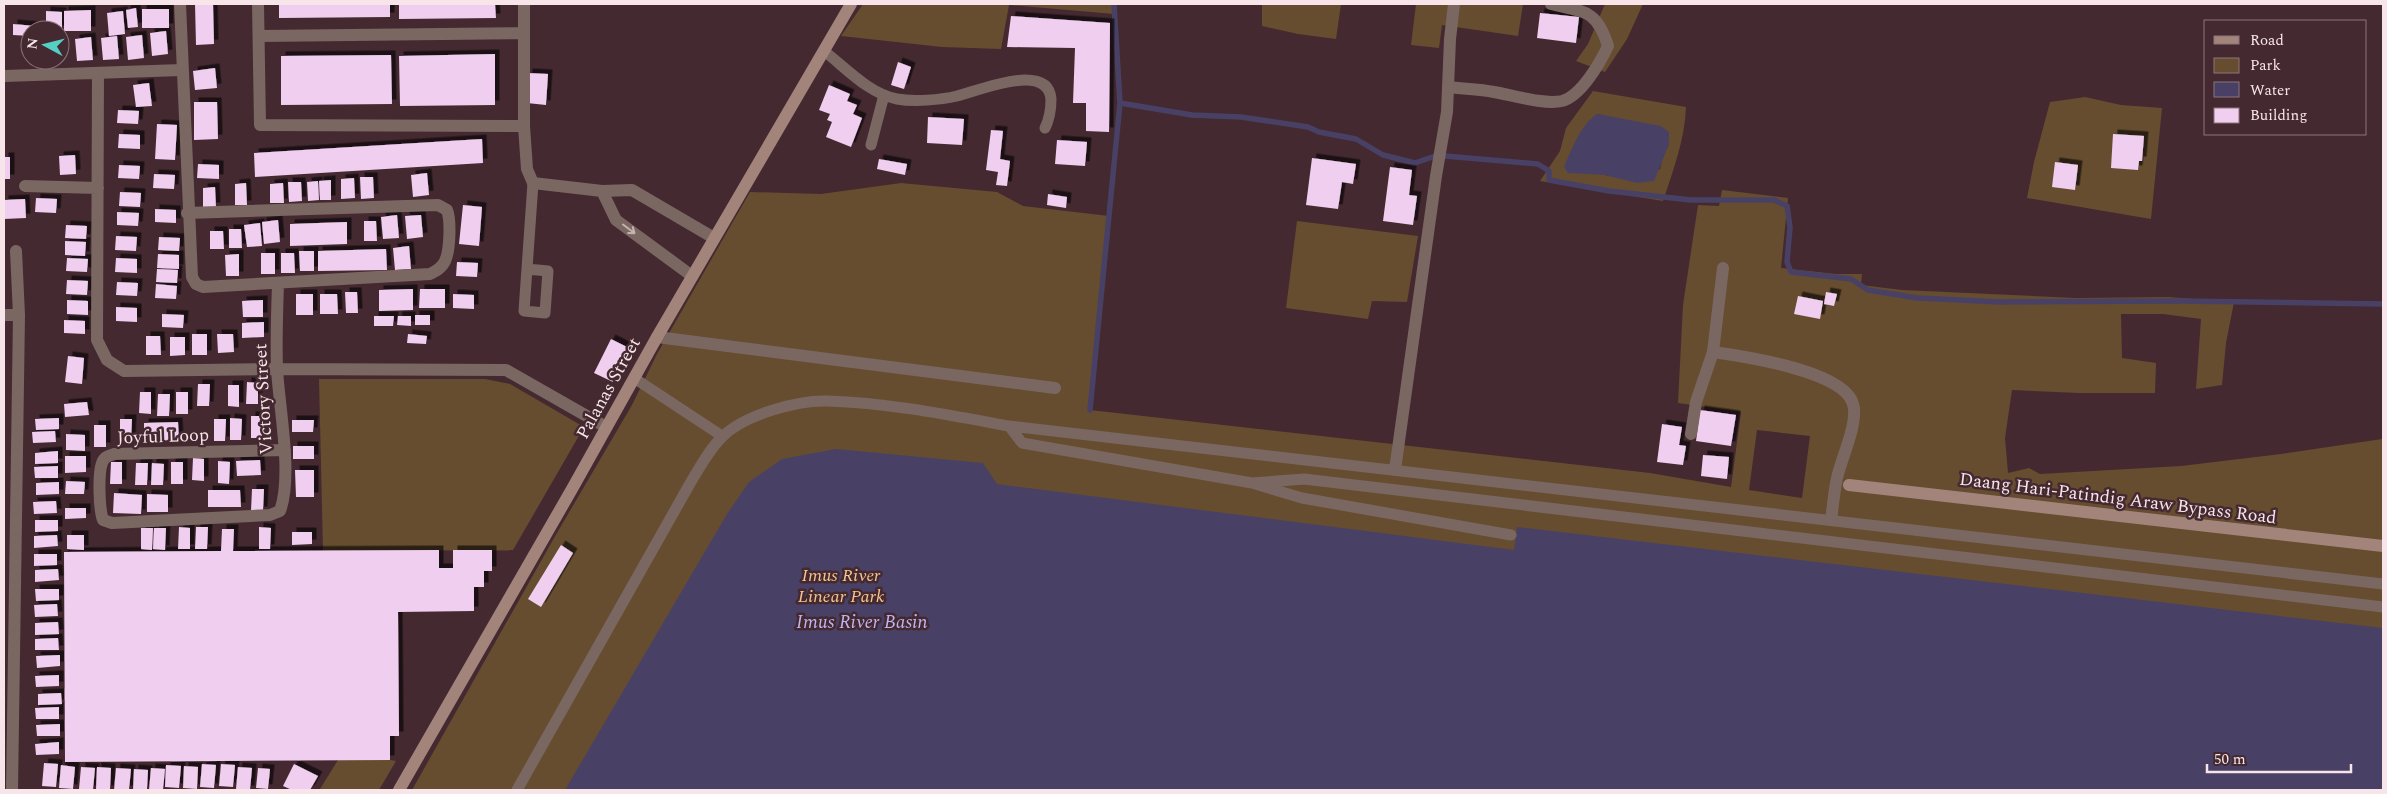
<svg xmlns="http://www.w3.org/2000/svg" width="2387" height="794" font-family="Spectral,serif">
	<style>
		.green { fill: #664d30; fill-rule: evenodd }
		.water { fill: #484165 }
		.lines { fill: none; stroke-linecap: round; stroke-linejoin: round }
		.stream { stroke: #484165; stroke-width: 5.5 }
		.building { fill: #f0cef0; filter: url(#shadow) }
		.lane { stroke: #7a6762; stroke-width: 11 }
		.street { stroke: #7a6762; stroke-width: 12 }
		.secondary { stroke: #a3847b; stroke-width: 12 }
		.oneway { stroke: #c5b3b4 }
		.labels { text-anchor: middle; stroke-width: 5; stroke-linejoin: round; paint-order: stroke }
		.street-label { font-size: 18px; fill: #f7e5ea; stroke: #442931 }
		.park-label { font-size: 18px; font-style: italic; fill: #f5c58e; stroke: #442931 }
		.water-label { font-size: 19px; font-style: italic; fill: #beb4f3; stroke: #442931 }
	</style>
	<defs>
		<filter id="shadow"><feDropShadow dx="4.5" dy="-4.5" stdDeviation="0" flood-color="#0009"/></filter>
	</defs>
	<rect width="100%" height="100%" fill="#442931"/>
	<!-- green -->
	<path class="green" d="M863,4H1114V14L1009,5L1001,49L942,47L841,36Z
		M1262,4H1341L1336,39L1298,34L1262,26Z
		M1416,4H1523L1518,36L1442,25L1439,48L1411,45Z
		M1605,4H1643L1627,39L1605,72L1576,61L1588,44Z
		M1593,91L1686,107C1685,139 1673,171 1663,201L1540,181L1560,151L1566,128ZM1597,114L1615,118L1669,144L1663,155L1660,169L1621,178L1605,175Z
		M2085,97L2121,105L2162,108L2151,219L2027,198L2034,162L2050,102Z
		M901,183L997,192L1023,206L1109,216L1090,410L1650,473L1731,487L1741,412L1678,403L1683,305L1698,205L1719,206L1722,190L1788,198L1781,268L1836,274H1862L1861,285L1902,290L2076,298L2168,297L2234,302L2226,343L2222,385L2196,389L2201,319L2163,314H2121L2122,358L2156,363L2155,393H2079L2012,390L2005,438L2008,473L2029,468L2040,474L2181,466L2281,454L2382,439L2383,424V790H412L554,538L632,405L657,354L750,192L821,194ZM1757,430L1810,436L1802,498L1749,490Z
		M1297,221L1418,236L1407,302L1372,301L1368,319L1286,308Z
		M319,379H485L510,384L584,427L513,550L323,551Z
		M338,760H390L396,761L379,790L320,789Z"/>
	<!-- water -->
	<path class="water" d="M1597,114L1661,126L1669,132V144L1654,181L1637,183L1605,175L1568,173L1564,167C1572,149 1580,125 1597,114Z
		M836,449L983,463L997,484L1514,550L1517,527L2383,628V790H565L727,514L749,482L782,459Z"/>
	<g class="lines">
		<!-- stream -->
		<path class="stream" d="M1120,103L1192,115L1241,117L1308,127L1319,132L1356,139L1383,155L1415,163L1435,156
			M1445,156L1538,164L1549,171V180L1609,191L1691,200H1774L1787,206L1790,227L1787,262L1791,272L1851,279L1868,290L1917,298L2001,302L2178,301L2383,304
			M1090,410L1120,103L1114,4"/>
	</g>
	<!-- building -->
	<path class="building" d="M195,4H213L214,44L196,45Z
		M279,4H390V17L279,18Z
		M399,4H495L496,18L399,19Z
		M136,8L138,27L128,28L126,10Z
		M142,9H169V28H142Z
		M91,10V31H64V11Z
		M46,11L62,12V34H60V30H46Z
		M123,11L125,34L109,36L107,13Z
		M1540,13L1579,17L1576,43L1537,38Z
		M1011,16L1110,23L1109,132L1086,131V103H1073L1075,48L1007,47Z
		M13,24L35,26V30H30V36L13,35Z
		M166,31L168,54L152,56L150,33Z
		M142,35L144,58L128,60L126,37Z
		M117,36L119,59L103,60L101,38Z
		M91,37L93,60L77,61L75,39Z
		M495,54V105L400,106L399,56Z
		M391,55L392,104L281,105V56Z
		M898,62L911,67L904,89L891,85Z
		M215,68L217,88L195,90L193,71Z
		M528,73L548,74L546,105L527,103Z
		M149,83L152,106L136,107L133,85Z
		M829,85L850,94L847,101L857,105L853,114L862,118L851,147L826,137L832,122L827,120L830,114L819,110Z
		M194,102H217L218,139L194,140Z
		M118,110L139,111L138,124L117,123Z
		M928,117L964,119L962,145L927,143Z
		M157,124L177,125L175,160L155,159Z
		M991,130L1003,131L1000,159L1010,161L1007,186L996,185L998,172L986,170Z
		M119,134L140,135V149L118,148Z
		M2113,134L2144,136L2142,161H2139L2138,170L2111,168Z
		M482,139L483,163L255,177L254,153Z
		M1057,140L1087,142L1085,166L1055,164Z
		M75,155L76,174L60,175L59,156Z
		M4,157H10V179H4Z
		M1312,158L1356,164L1353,184L1342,182L1338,209L1306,205Z
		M879,159L907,164L905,175L877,169Z
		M2055,162L2078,165L2075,190L2052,187Z
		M198,164L219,165V179L197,178Z
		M119,165L140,166L139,179L118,178Z
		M1390,167L1412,170L1409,195L1417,196L1413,225L1383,221Z
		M427,173L429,195L413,197L411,175Z
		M154,174L175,175L174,189L153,188Z
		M360,177H373L374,198L361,199Z
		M354,178L355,198L341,199V179Z
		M331,180V200H320L319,181Z
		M318,181L319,200L308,201L307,182Z
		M288,182H301L302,201L289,202Z
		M246,183L247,205H235V184Z
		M283,183L284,203H270V184Z
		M215,187L216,207H203V188Z
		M120,192L141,193L140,207L119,206Z
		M1048,194L1067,197L1066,208L1047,205Z
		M36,198L57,199L56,213L35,212Z
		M25,199L26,218L4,219V200Z
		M463,205L482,207L479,246L459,244Z
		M155,209L176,210V223L155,222Z
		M117,212L139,213L138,226L117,225Z
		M397,215L399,238L383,239L381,217Z
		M421,215L423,237L407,239L405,216Z
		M278,220L280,242L264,244L262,222Z
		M364,221H376L377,241H364Z
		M347,222V244L290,246V224Z
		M260,223L262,246L247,247L244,225Z
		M66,225L87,226L86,239L65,238Z
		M229,229H241L242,248H229Z
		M210,231H223L224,249H210Z
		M116,236L137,237L136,251L115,250Z
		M159,237L180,238L179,251L158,250Z
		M65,241L86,242L85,256L65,255Z
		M409,246L411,269L395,270L393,248Z
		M386,249L387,270L318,271V251Z
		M299,251H314V271H300Z
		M261,253H275V274H261Z
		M281,253H294L295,273H281Z
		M158,254L179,255V269L157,268Z
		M239,254V276H226L225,255Z
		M67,258L88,259L87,272L66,271Z
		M116,258L137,259V273L115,272Z
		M457,262L478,263L477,277L456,276Z
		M157,269L178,270L177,283L156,282Z
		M67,280L88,281L87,295L66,294Z
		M117,282L138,283L137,296L116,295Z
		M156,284L177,286L176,299L155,298Z
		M413,289V310L379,311V290Z
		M420,289H445V308H419Z
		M345,292H357L358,313H346Z
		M1826,292L1837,294L1834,306L1824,304Z
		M296,294H313V315H296Z
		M320,294H337L338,314H320Z
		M453,294L474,295V309L453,308Z
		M1798,296L1823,301L1820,319L1794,314Z
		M67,300L88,301V315L67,314Z
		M263,300V317H243L242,301Z
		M116,307L137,308V322L116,321Z
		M162,314L184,315L183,328L162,327Z
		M415,315H430V325H415Z
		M374,316H394L393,326H374Z
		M398,316H411V326L397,325Z
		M64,320L85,321V334L64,333Z
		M264,322V337L242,338V323Z
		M192,334H207V355H192Z
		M217,334H233L234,352L218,353Z
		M408,334L427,336L426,344L407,343Z
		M146,336H160L161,355H146Z
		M170,337H185V355L170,356Z
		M611,339L629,348L613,382L594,373Z
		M68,356L84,358L82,384L65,382Z
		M247,382L258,383V404H246Z
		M198,384H210L209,406H197Z
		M228,385H239V407L228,406Z
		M140,392H151V414L139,413Z
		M176,392H188V414H176Z
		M158,394H170L169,416H157Z
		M87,402L89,415L65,417L64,404Z
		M1700,410L1736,415L1731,446L1696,441Z
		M251,416H263L262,438H251Z
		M59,418V429L36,430L35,419Z
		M230,418L242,419L241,440H230Z
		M120,419H132L131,441H120Z
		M214,419H226L225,441H214Z
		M292,420H314L313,432H292Z
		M178,422L179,440L144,441V423Z
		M1662,424L1682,427L1679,445L1686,446L1683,465L1657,462Z
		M94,425H106V447H94Z
		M55,431L56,442L33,443L32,432Z
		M66,434L85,435V451L66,450Z
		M293,446H314V459H293Z
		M58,451V463L35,464V453Z
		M1703,455L1729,457L1727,479L1701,476Z
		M65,456H86V472L65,473Z
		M193,458L204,459V481L192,480Z
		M260,460L261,475L237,476L236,461Z
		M218,461L230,462L229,484L218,483Z
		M111,462H122V484H110Z
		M171,462H183V484H171Z
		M136,463H148L147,485H135Z
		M152,463L164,464L163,485H151Z
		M58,466V478H35L34,467Z
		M295,470H314V497H296Z
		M66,481L85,482L84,494H65Z
		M59,482V494L36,495V483Z
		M252,489H264L263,511H251Z
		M208,490H240L241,507H208Z
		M114,493L142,495L141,514L113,513Z
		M147,494L168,495V512H147Z
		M56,501L57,513L34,514L33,502Z
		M65,508H86V518L65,519Z
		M35,520H58V531L35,532Z
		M179,527L190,528V549H178Z
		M196,527H208L207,549H195Z
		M259,527L271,528L270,549H259Z
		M141,528H153L152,550L141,549Z
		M154,528H166L165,550L153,549Z
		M222,529H234L233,551L439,550V568H453V550H492V571H484V587H474V611L398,612L399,736H390V760L65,762L64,552L221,551Z
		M292,532H312V544L292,545Z
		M57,535L58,546L34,548V536Z
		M67,535H84V550L67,549Z
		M561,545L573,553L541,607L528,599Z
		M34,554H57V565L34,566Z
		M58,569L59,580L35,582V570Z
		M35,589H59V600L36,601Z
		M57,604L58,616L35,617L34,605Z
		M58,622L59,634L35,635V623Z
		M58,638L59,650H35V639Z
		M60,655V666L37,668L36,656Z
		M59,675V686L36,687L35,676Z
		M61,693L62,704L38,705V694Z
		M59,707V719H36L35,708Z
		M60,724V736H37L36,725Z
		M59,742V754L36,755L35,744Z
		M44,763L58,764L56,787L42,786Z
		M202,764L216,765L214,788L200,787Z
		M221,764L235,765L233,787L219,786Z
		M294,764L318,776L310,790H292L283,786Z
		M61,765L75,767L73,789L59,788Z
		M166,765L181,766L179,788L165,787Z
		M184,766L198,767L197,789L183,788Z
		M81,767L95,768L93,790L79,789Z
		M97,767L111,768L110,790L96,789Z
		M238,767L252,768L250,790L236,789Z
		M116,768L131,769L129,790H114Z
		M151,768L165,769L163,790H149Z
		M258,768L270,769L268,789L256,788Z
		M134,769L148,770L147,790H133Z"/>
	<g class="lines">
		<!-- lane -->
		<path class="lane" d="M824,51C845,67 869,94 897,99C914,102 940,100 957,96C978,91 1048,61 1051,99C1051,110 1050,118 1045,128
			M871,145L884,95
			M527,269L548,271L545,313L524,311L533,183
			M634,378L722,436
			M1009,426L1022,443L1252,483L1302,498L1511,535
			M1252,483L1304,479L2383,607
			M517,790L688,487C698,470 708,451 722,437C744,415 797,400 828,401C889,403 949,415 1009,426L2383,584"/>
		<!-- street -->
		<path class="street" d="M180,4L192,277L196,284L203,287L430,274C436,271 442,268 445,261C450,251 451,220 447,210L438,205L187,213
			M258,4L260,125L524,126
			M524,4V126L527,169L533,183L602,191L632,190L714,238
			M259,36L524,33
			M98,73L97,340L107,360L124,371L277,369L506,370L606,427
			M4,76L182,70
			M1448,87C1463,89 1479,89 1494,92C1512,95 1544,105 1562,101C1581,96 1600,63 1608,46C1597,10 1585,12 1551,4
			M25,186L98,188
			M602,191L616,220L692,276
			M278,284C277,312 276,341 277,369C279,407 293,476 280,511L270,515L112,523L103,520C99,509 98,474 102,463C104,457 108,456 114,454L285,450
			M4,315H19
			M657,337L1055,388
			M1713,352C1742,356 1844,371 1853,404C1859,422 1841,459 1837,478C1834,492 1833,506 1831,520
			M1691,434L1696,402L1713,352L1723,268
			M1395,470L1436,176L1447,112L1450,39L1454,4
			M12,790L19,315L16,251"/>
		<!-- secondary -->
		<path class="secondary" d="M1849,485L2383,546
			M399,790L572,489L657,337L851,4"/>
	</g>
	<!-- one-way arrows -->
	<defs><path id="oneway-shaft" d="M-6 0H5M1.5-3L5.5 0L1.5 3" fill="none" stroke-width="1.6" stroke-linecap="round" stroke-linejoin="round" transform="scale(1.25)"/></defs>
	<use class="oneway" href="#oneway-shaft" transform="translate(629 229) rotate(37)"/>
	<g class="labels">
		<!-- street labels -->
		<g class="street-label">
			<text transform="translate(608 388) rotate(-61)" y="6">Palanas Street</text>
			<text transform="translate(263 399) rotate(-93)" y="6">Victory Street</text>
			<text transform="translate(163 436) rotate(-2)" y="6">Joyful Loop</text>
			<text transform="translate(2118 498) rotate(7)" y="6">Daang Hari-Patindig Araw Bypass Road</text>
		</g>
		<!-- park labels -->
		<g class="park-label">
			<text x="841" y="581">Imus River<tspan x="841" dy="21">Linear Park</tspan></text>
		</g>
		<!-- water labels -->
		<g class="water-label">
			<text x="862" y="628">Imus River Basin</text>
		</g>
	</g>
	<!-- border -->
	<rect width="2387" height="794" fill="none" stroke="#f7e5ea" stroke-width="10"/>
	<!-- legend -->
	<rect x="2204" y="20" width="162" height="115" fill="#442931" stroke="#8c747b"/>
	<rect x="2214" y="36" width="25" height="8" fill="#a3847b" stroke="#8c747b"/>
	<text x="2250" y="45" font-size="15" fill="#f7e5ea">Road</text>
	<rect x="2214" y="58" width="25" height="15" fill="#664d30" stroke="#8c747b"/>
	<text x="2250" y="70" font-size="15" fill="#f7e5ea">Park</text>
	<rect x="2214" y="82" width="25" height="15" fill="#484165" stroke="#8c747b"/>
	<text x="2250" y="95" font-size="15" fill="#f7e5ea">Water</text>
	<rect x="2214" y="108" width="25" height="15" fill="#f0cef0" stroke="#8c747b"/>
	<text x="2250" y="120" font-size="15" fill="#f7e5ea">Building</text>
	<!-- north arrow -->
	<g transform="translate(45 45) rotate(277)"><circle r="24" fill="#442931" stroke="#8c747b"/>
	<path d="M0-4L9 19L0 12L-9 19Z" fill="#55cec4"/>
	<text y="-8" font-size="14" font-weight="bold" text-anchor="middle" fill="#f7e5ea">N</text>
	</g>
	<!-- scale -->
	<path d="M2207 764v8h144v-8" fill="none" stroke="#f7e5ea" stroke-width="2.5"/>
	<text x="2214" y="764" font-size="15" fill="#f7e5ea" stroke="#442931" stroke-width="4" paint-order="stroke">50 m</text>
</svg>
